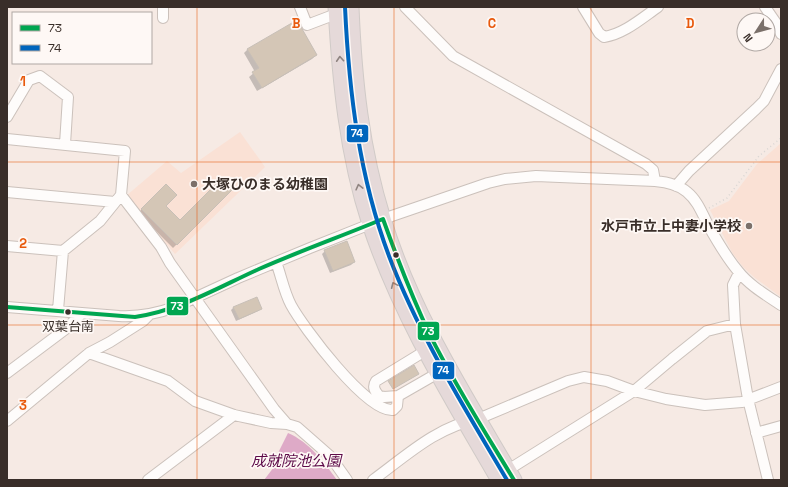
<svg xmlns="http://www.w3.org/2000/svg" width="788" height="487" font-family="'Space Grotesk','Noto Sans JP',sans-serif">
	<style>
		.built { fill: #fae1d5 }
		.water { fill: #deaac7 }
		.shadow { fill: #0003 }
		.building { fill: #d4c6b6; stroke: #c7bfb7 }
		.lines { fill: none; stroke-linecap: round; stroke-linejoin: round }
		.minor-casing { stroke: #cbc1bb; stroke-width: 12 }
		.highway-casing { stroke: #d0cac7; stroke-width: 17 }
		.path { stroke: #d9d6d3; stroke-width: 1.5; stroke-dasharray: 1 3; stroke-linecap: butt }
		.minor { stroke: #fefcfb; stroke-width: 10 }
		.highway { stroke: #e5d9d9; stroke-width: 15 }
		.bus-1-casing { stroke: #fef8f5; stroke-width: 7 }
		.bus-2-casing { stroke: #fef8f5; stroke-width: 7 }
		.bus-1 { stroke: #00a651; stroke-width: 4 }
		.bus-2 { stroke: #0065bd; stroke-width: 4 }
		.oneway { stroke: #8f8481 }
		.grid { fill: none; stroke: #e8590c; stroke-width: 1; stroke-opacity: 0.55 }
		.poi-dot { fill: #7b706a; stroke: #fef8f5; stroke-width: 1.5 }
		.bus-dot { fill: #392e29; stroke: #fef8f5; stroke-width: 1.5 }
		.labels { text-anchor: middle; stroke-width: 3.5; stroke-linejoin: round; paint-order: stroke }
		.bus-label { font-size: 13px; fill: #392e29; stroke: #fef8f5 }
		.poi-label { font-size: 14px; font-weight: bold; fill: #392e29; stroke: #fef8f5; text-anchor: start }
		.water-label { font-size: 15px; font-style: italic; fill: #5d0b49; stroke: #fef8f5 }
		.grid-label { font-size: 13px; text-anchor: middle; font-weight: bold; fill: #e8590c; stroke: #fef8f5; stroke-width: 3.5; stroke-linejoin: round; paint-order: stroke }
		.line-badge { stroke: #fef8f5; stroke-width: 1.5 }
		.badge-label { font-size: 11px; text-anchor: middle; font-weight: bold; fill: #fff }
	</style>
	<rect width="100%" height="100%" fill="#f6eae4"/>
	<!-- built -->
	<path class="built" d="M240,132L265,167L175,254L126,196L167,161L181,173Z
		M781,143V297L755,278L744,268L733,254L710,210L729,201L757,164Z"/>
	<!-- water -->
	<path class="water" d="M288,433C309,442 324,462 337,480H264L274,467L278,453Z"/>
	<!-- shadow -->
	<path class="shadow" d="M248,49L316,55L312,59L257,91L249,77L255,72L244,53Z
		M166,186L164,206L180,221L233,188L173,248L138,213Z
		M325,251L354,262L351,265L330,273L322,254Z
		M234,307L261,308L258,311L236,321L231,310Z"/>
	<!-- building -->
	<path class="building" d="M297,20L317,55L262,88L252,72L259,68L247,49Z
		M223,177L234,188L177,245L141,209L166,184L177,195L166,206L180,220Z
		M347,241L355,262L333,271L324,250Z
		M257,297L262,309L239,319L233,307Z
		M414,365L419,374L393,389L388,381Z"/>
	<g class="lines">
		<!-- minor casing -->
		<g class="minor-casing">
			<path id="minor" d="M300,7L307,25L336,14
				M405,7L453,56L646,164L653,170L655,181
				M583,7L599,33L604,37C624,34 642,18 658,7
				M765,7L776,23L781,34
				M163,18V7
				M7,117L29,80L40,76L68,97L65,144
				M7,139L125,151L121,195L100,221L63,251L58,310
				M676,186L689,171L756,109L764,101L781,69
				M7,192L115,202
				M121,195L161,247L170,263L274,409L287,424
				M7,246L63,251
				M276,262C281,275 284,292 291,305C303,327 367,413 393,410L397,406L398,396L438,373
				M739,273L733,285L735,324L748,399L768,480
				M7,307L119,316C139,317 156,314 175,307L238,278L310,248L383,219L488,183L505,179L536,176L655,181C666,182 678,184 687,192C697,200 702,213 708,225C717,241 726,257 738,271C749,285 766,295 781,305
				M89,353L168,381L195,401L234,415L271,423L287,424L297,427L330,456L347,480
				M7,373L67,328L82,313
				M398,396L384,397L379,396C375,391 372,387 376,381L425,351
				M7,421L89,353L110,342L143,321L149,315
				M756,433L781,426
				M508,470L634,391L672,359L707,331L735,324
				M148,480L234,415
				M373,480C406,456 436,427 478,419L568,381L584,377L607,381L634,391L666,399L705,405L742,402L781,387"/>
		</g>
		<!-- highway casing -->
		<g class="highway-casing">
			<path id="highway" d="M336,7C340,80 347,154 370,224C400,315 451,397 499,480
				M351,7C354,81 361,148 383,219C411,312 465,396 514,480"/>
		</g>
		<!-- path -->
		<path class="path" d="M709,208L727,198L759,156L781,138"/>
		<!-- minor -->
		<use href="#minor" class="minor"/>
		<!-- highway -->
		<use href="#highway" class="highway"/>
		<!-- bus-1 casing -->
		<g class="bus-1-casing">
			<path id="bus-1" d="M7,307L135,317C179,311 219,287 259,269C300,251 342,236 383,219C397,258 412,297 430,335C455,385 485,432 514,480"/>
		</g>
		<!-- bus-2 casing -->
		<g class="bus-2-casing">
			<path id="bus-2" d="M345,7C349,92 359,176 389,256C419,335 464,407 507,480"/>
		</g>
		<!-- bus-1 -->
		<use href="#bus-1" class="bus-1"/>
		<!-- bus-2 -->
		<use href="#bus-2" class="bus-2"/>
	</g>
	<!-- one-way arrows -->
	<defs><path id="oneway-chevron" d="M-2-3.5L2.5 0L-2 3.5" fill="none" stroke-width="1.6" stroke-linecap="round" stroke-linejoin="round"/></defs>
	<g class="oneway">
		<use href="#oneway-chevron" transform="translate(340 59) rotate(-94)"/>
		<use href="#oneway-chevron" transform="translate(359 187) rotate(-104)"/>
		<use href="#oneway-chevron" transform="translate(394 285) rotate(-114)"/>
	</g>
	<!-- grid -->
	<path class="grid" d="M197,7V480M394,7V480M591,7V480M7,162H781M7,325H781"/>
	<!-- markers -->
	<g class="poi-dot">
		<circle cx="194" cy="184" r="4"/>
		<circle cx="749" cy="226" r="4"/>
	</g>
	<g class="bus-dot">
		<circle cx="396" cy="255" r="3.5"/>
		<circle cx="68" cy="312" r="3.5"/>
	</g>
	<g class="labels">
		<!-- bus labels -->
		<g class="bus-label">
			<text x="68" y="331">双葉台南</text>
		</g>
		<!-- poi labels -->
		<g class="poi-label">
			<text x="202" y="189">大塚ひのまる幼稚園</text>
			<text x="741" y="231" text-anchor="end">水戸市立上中妻小学校</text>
		</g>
		<!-- water labels -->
		<g class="water-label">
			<text x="296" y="466">成就院池公園</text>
		</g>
	</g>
	<g class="grid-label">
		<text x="296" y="28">B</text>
		<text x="492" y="28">C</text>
		<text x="690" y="28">D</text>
		<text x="23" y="86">1</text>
		<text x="23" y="248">2</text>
		<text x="23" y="410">3</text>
	</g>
	<g class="line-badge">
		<rect x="346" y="124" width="23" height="19" rx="4" fill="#0065bd"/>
		<rect x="166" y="296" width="23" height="20" rx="4" fill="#00a651"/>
		<rect x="417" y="321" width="23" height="20" rx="4" fill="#00a651"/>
		<rect x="432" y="361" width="23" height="19" rx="4" fill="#0065bd"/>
	</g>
	<g class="badge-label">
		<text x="357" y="137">74</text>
		<text x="177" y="310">73</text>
		<text x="428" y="335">73</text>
		<text x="443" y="374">74</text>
	</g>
	<!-- border -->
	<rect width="788" height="487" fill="none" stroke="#392e29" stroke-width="16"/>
	<!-- legend -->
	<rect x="12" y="12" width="140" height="52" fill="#fef8f5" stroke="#afa7a3"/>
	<rect x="20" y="25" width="20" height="6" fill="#00a651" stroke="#afa7a3"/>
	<text x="48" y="32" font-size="12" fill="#392e29">73</text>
	<rect x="20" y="45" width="20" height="6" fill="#0065bd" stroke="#afa7a3"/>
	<text x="48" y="52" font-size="12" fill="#392e29">74</text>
	<!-- north arrow -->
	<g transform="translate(756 32) rotate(234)"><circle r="19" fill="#fef8f5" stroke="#afa7a3"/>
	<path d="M0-3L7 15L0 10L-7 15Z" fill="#7b706a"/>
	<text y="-6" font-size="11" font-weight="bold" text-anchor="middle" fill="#392e29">N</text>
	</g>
</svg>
